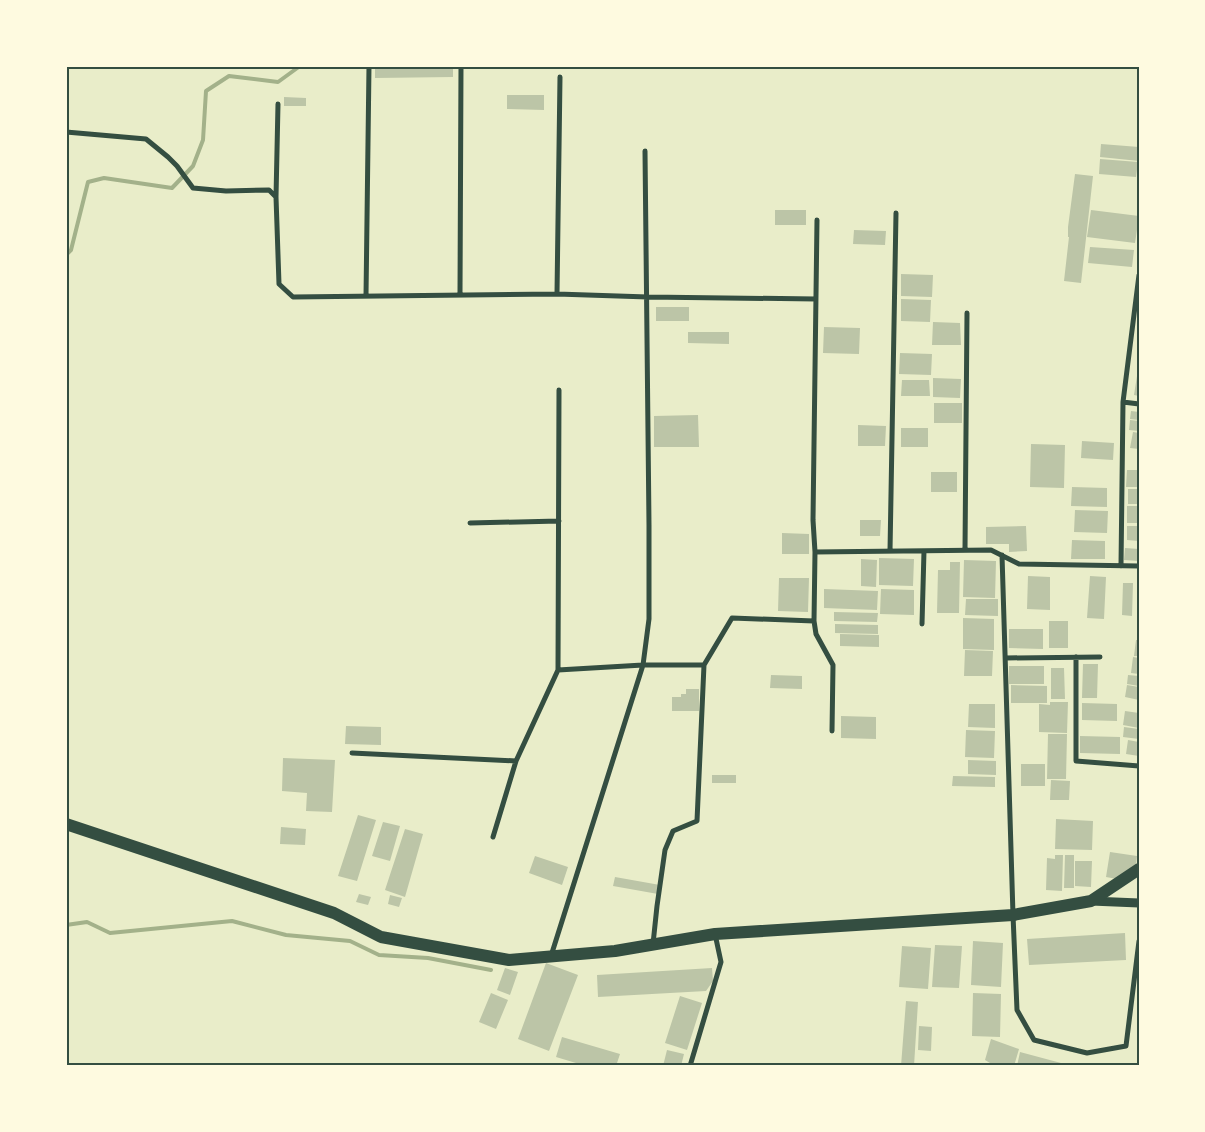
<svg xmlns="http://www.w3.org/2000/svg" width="1205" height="1132" font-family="Signika,sans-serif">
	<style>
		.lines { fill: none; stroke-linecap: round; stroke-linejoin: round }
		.stream { stroke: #a3b18a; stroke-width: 4 }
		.building { fill: #bcc5a7 }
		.minor { stroke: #344e41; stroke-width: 5 }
		.tertiary { stroke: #344e41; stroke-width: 9 }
		.primary { stroke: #344e41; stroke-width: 12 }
		.neatline { fill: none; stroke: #344e41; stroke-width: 2 }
	</style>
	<rect width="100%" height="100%" fill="#e9edc9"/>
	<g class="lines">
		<!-- stream -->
		<path class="stream" d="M66,255L71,250L88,182L104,178L172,188L193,166L203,140L206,91L229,76L278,82L300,66
			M66,925L87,922L110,933L232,921L286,935L350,941L379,955L428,958L491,970"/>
	</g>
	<!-- building -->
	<path class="building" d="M375,66H453V77L375,78Z
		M507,95H544V110L507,109Z
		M284,97L306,98V106H284Z
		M1101,144L1139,147V161L1100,157Z
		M1100,159L1138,162L1136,177L1099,174Z
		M1075,174L1093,176L1081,283L1064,281L1069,237H1068V227Z
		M775,210H806V225H775Z
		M1091,210L1139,216L1135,243L1087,237Z
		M854,230L886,231L885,245L853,244Z
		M1090,247L1134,250L1132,267L1088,263Z
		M901,274L933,275L932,297L901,296Z
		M901,299L931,300L930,322L901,321Z
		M656,307H689V321H656Z
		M933,322L960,323L961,345H932Z
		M824,327L860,328L859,354L823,353Z
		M688,332H729V344L688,343Z
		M900,353L932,354L931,375L899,374Z
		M1137,376H1139V396L1134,395Z
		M933,378L961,379L960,398L933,397Z
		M902,380H929L930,396H901Z
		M934,403H962V423H934Z
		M1131,411L1139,412V420L1130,419Z
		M698,415L699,447H654V416Z
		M1130,420L1139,421V431L1129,430Z
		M858,425L886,426L885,446H858Z
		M901,428H928V447H901Z
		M1133,432L1139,433V449L1130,448Z
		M1082,441L1114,443L1113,460L1081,458Z
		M1031,444L1065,445L1064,488L1030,487Z
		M1127,470H1139V487H1126Z
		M931,472H957V492H931Z
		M1072,487L1107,488V507L1071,506Z
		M1128,489H1139V504H1128Z
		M1127,506H1139V523H1127Z
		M1075,510L1108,511L1107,533L1074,532Z
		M860,520H881L880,536H860Z
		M1026,526L1027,551L1009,552V544H986V527Z
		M1127,526H1139V541L1127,540Z
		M782,533L809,534V554H782Z
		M1072,540L1105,541V559H1071Z
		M1125,548L1139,549V561L1124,560Z
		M879,558L914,559L913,586L879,585Z
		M861,559L877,560L876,587L861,586Z
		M964,560L996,561L995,598L963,597Z
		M950,562H960L959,613H937L938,570H950Z
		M1028,576L1050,577V610L1027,609Z
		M1090,576L1106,577L1104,619L1087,618Z
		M779,578H809L808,612L778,611Z
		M1123,583H1133L1132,616L1122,615Z
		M824,589L878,591L877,610L824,608Z
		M881,589L914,590V615L880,614Z
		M966,599H998V616L965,615Z
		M834,612L878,613L877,622L834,621Z
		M963,618L994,619V650L963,649Z
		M1049,621H1068V648H1049Z
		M835,624L878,625V634L835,633Z
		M1009,629H1043V649L1009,648Z
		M840,634L879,635V647L840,646Z
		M1136,640H1139V656H1134Z
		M965,650L993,651L992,676H964Z
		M1133,657L1139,658V674L1131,673Z
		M1083,664H1098L1097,698H1082Z
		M1009,666H1044V684H1009Z
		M1051,668H1064L1065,699H1051Z
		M771,675L802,676V689L770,688Z
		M1128,675L1139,676V686L1127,684Z
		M1011,685L1047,686V703H1011Z
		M1127,685L1139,687V700L1125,697Z
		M686,689H699V711H672V697H681V694H686Z
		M1050,702H1068L1067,733L1039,732V704L1050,705Z
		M1082,703L1117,704V721L1082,720Z
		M969,704H995V728L968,727Z
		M1125,711L1139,713V728L1123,725Z
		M841,716L876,717V739L841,738Z
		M346,726L381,727V745L345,744Z
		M1124,727L1139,729V739L1123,737Z
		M966,730L995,731L994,758L965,757Z
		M1048,734H1067L1066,779H1047Z
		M1080,736L1120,737V754L1080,753Z
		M1128,740L1139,742V756L1126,754Z
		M283,758L335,760L332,812L306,811L307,793L282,791Z
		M968,760L996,761V775L968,774Z
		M1021,764H1045V786H1021Z
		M712,775H736V783H712Z
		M953,776L995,777V787L952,786Z
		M1051,780L1070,781L1069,800H1050Z
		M358,815L376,820L357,881L338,876Z
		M1056,819L1093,821L1092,850L1055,849Z
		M383,822L400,826L390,861L372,856Z
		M281,827L306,829L305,845L280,844Z
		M405,829L423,834L405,897L385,890Z
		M1110,852L1137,856L1136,865L1117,879L1106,877Z
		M1055,855H1063L1062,891L1046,890L1047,858L1055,859Z
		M1065,855H1074V888H1064Z
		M535,856L568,867L562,885L529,873Z
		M1075,861H1092L1091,887L1075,886Z
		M615,877L660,885L658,894L613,886Z
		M359,894L371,897L368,905L356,902Z
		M390,895L402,898L399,907L388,904Z
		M1125,933L1126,960L1029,965L1027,939Z
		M973,941L1003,943L1001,987L971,985Z
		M935,945L962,946L959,988L932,987Z
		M902,946L931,948L928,989L899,987Z
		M546,963L578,975L549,1051L518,1039Z
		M505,968L518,972L510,995L497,990Z
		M712,968L713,981L706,991L598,997L597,975Z
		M491,993L508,1000L496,1029L479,1022Z
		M973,993L1001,994L1000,1037L972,1036Z
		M680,996L702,1003L687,1050L665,1043Z
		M906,1001L918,1002L914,1066H901Z
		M919,1026L932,1027L931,1051L918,1050Z
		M562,1037L620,1054L616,1066H586L556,1057Z
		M991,1039L1019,1049L1014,1066H995L985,1060Z
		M667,1050L684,1054L681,1066H663Z
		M1020,1052L1061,1063L1060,1066H1017Z"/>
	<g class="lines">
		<!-- minor -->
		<path class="minor" d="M278,104L276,197L279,284L293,297L557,294L648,297L816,299
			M66,132L146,139L168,157L177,166L193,188L226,191L269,190L276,197
			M557,294L560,77
			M460,295L461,66
			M366,296L369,66
			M1123,402L1139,404
			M470,523L559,521
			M965,550L967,313
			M890,551L896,213
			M815,552L991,550L1019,564L1139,566
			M1002,555L1013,915L1017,1010L1034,1040L1087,1053L1126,1046L1139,941
			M1121,566L1123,402L1139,275
			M814,621L816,634L833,665L832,731
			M922,624L924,551
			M1076,657V761L1139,766
			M1006,658L1100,657
			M558,670L643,665H704L732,618L814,621L815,552L813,520L817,220
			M352,753L516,761
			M493,837L516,761L558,670L559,390
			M653,944L657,906L665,850L673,831L697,821L704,665
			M551,956L643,665L649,619V525L645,151
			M690,1066L721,962L715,934"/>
		<!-- tertiary -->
		<path class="tertiary" d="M1091,901L1139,903"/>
		<!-- primary -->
		<path class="primary" d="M66,824L334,913L381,937L509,960L615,951L715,934L1013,915L1091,901L1139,869"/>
	</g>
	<!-- border -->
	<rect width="1205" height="1132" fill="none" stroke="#fefae0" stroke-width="135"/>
	<rect x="68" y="68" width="1070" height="996" class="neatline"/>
</svg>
